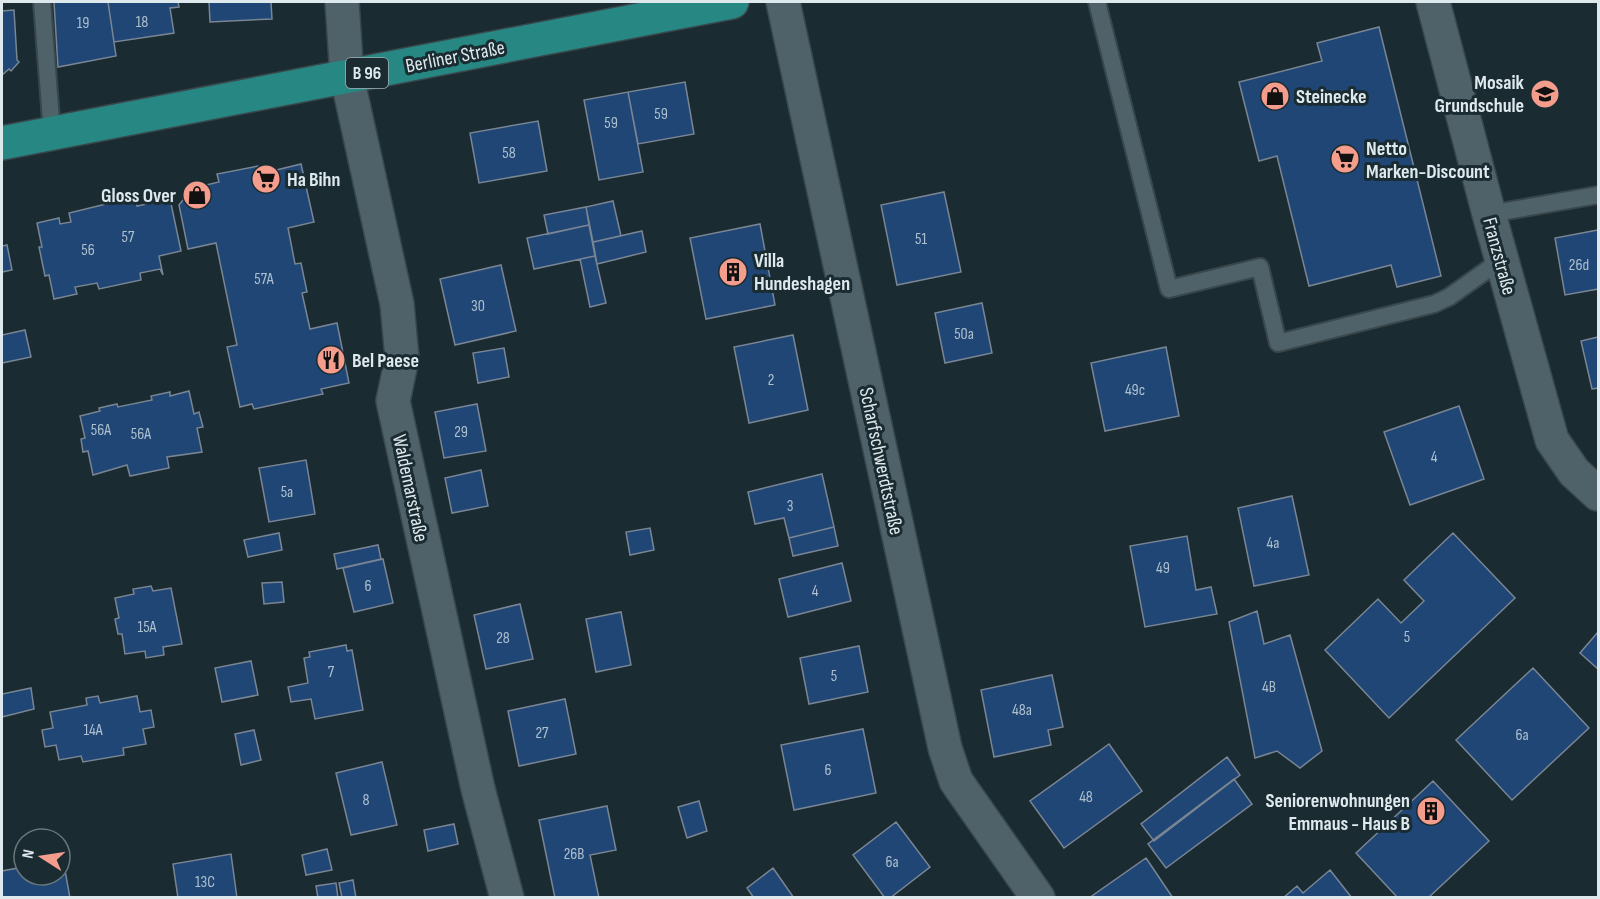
<svg xmlns="http://www.w3.org/2000/svg" width="1600" height="899" font-family="'Sofia Sans Condensed',sans-serif">
	<style>
		.building { fill: #1f4675; stroke: #7a8594; stroke-width: 1.5 }
		.lines { fill: none; stroke-linecap: round; stroke-linejoin: round }
		.service-casing { stroke: #38474c; stroke-width: 20 }
		.minor-casing { stroke: #38474c; stroke-width: 36 }
		.primary-casing { stroke: #38474c; stroke-width: 36 }
		.service { stroke: #4f6269; stroke-width: 16 }
		.minor { stroke: #4f6269; stroke-width: 33 }
		.primary { stroke: #268783; stroke-width: 33 }
		.labels { text-anchor: middle; stroke-width: 6; stroke-linejoin: round; paint-order: stroke }
		.number-label { font-size: 16px; fill: #aec0cf }
		.shield { fill: #1a2b31; stroke: #a3b0b5; stroke-width: 1.5 }
		.shield-label { font-size: 18px; font-weight: bold; fill: #dee9ed }
		.street-label { font-size: 20px; fill: #dee9ed; stroke: #1a2b31 }
		.poi-label { font-size: 20px; font-weight: bold; fill: #dee9ed; stroke: #1a2b31; text-anchor: start }
	</style>
	<rect width="100%" height="100%" fill="#1a2b31"/>
	<!-- building -->
	<path class="building" d="M54,2H108L116,56L58,67Z
		M108,2H178L179,7L170,8L174,33L114,42Z
		M209,2H271L272,19L210,22Z
		M14,10L17,60L19,62L11,71L9,69L2,75V11Z
		M1379,27L1441,276L1397,287L1391,265L1309,286L1277,156L1259,161L1239,82L1322,61L1317,43Z
		M685,82L694,134L638,144L628,92Z
		M628,92L643,172L599,180L584,100Z
		M538,121L547,171L479,183L470,133Z
		M301,164L314,222L288,228L295,264L301,263L307,292L302,293L310,329L337,323L349,383L321,389L323,394L254,409L252,404L240,407L227,347L237,345L216,243L188,249L179,205L183,200L191,198L189,189L219,182L217,174L258,166L260,174Z
		M944,192L961,272L897,285L881,205Z
		M169,194L181,251L159,256L163,275L160,269L140,273L141,280L99,289L97,283L75,287L77,294L54,299L49,275L45,276L39,247H42L37,223L59,218L60,224L71,222L69,213L135,197L137,206L147,204L146,199Z
		M613,201L621,236L593,242L586,207Z
		M586,207L589,225L548,234L544,215Z
		M760,224L775,305L706,319L690,238Z
		M589,225L595,256L534,269L527,238Z
		M1598,230V289L1565,295L1555,238Z
		M642,231L646,252L597,264L593,242Z
		M7,245L12,270L2,272V246Z
		M595,256L606,303L590,307L580,259Z
		M501,265L516,331L455,345L440,279Z
		M982,303L992,353L945,363L935,313Z
		M25,330L31,357L2,363V335Z
		M793,335L808,410L749,423L734,347Z
		M1598,337V388L1592,389L1581,341Z
		M1166,347L1179,416L1105,431L1091,363Z
		M504,348L509,377L478,383L473,353Z
		M189,391L194,414L199,412L203,427L197,428L202,452L167,457L169,468L130,476L127,465L93,475L88,451L83,452L81,439L85,438L80,416L100,411L99,408L117,404L118,407L152,400L151,396L170,392V396Z
		M477,404L486,451L444,458L435,412Z
		M1459,406L1484,479L1410,505L1384,432Z
		M306,460L315,514L269,522L259,468Z
		M481,470L488,506L452,513L445,478Z
		M822,474L834,527L789,538L784,518L755,524L748,492Z
		M1292,496L1309,575L1254,586L1238,508Z
		M834,527L838,546L793,556L789,538Z
		M650,528L654,550L630,555L626,532Z
		M279,533L282,550L248,557L244,540Z
		M1453,533L1515,598L1389,718L1325,650L1378,599L1401,623L1424,601L1404,580Z
		M1187,536L1196,590L1211,587L1217,614L1145,627L1130,546Z
		M378,545L381,559L337,569L334,554Z
		M383,559L393,603L354,612L343,568Z
		M842,563L851,601L788,617L779,579Z
		M282,582L284,602L264,604L262,583Z
		M151,586L153,591L171,588L182,644L163,647L164,655L146,658L145,651L125,654L122,634H118L115,619L119,618L115,598L134,594L133,589Z
		M520,604L533,659L486,669L474,615Z
		M1257,611L1264,644L1290,635L1322,751L1300,768L1277,751L1255,758L1229,622Z
		M621,612L631,665L596,672L586,619Z
		M1598,632V669L1580,653Z
		M346,645L347,651L352,650L363,710L315,719L311,699L291,702L288,687L308,683L304,658L310,657L309,652Z
		M859,646L868,692L809,704L800,658Z
		M251,661L258,695L222,702L215,668Z
		M1533,668L1589,728L1512,800L1456,740Z
		M1052,675L1063,727L1048,730L1051,745L994,757L981,690Z
		M31,688L34,709L2,717V694Z
		M98,696L100,703L137,696L140,712L151,710L154,727L143,729L146,744L123,748L124,755L83,762L81,756L59,760L56,745L45,747L42,730L53,728L50,712L87,705L86,698Z
		M565,699L576,754L519,766L508,711Z
		M863,729L876,793L794,810L781,745Z
		M254,730L261,760L241,765L235,734Z
		M1109,744L1142,791L1064,848L1030,801Z
		M1227,757L1240,775L1154,841L1141,824Z
		M382,762L397,825L351,835L336,773Z
		M1234,779L1252,804L1166,868L1148,844Z
		M1433,781L1489,841L1428,898H1398L1356,853Z
		M699,801L707,831L687,838L678,807Z
		M607,806L616,850L590,855L599,898H555L539,820Z
		M896,822L930,867L890,898H885L853,855Z
		M454,824L458,844L428,851L424,830Z
		M327,849L332,870L306,875L302,855Z
		M231,854L237,898H178L173,864Z
		M1146,858L1173,898H1089Z
		M63,859L70,898H2V871L24,867V875H60V860Z
		M773,868L794,898H754L747,888Z
		M1330,870L1352,898H1283L1297,886L1303,893Z
		M353,880L356,898H342L339,883Z
		M336,883L338,898H318L316,886Z"/>
	<g class="lines">
		<!-- service casing -->
		<g class="service-casing">
			<path id="service" d="M42,2L52,134
				M1097,2L1169,289L1260,267L1278,343L1434,304L1449,297L1501,260
				M1489,214L1598,195"/>
		</g>
		<!-- minor casing -->
		<g class="minor-casing">
			<path id="minor" d="M342,2L347,77L397,304L402,358L393,401L478,789L507,898
				M783,2L945,748L956,781L1038,898
				M1433,2L1489,214L1552,440L1574,472L1598,494"/>
		</g>
		<!-- primary casing -->
		<g class="primary-casing">
			<path id="primary" d="M2,143L732,2"/>
		</g>
		<!-- service -->
		<use href="#service" class="service"/>
		<!-- minor -->
		<use href="#minor" class="minor"/>
		<!-- primary -->
		<use href="#primary" class="primary"/>
	</g>
	<!-- icons -->
	<defs>
		<g id="school-disc" transform="scale(1.5)"><circle r="9.5" fill="#f49d8c" stroke="#1a2b31"/><path d="M0-5L7-2L0 1L-7-2ZM-4 1L0 2.5L4 1V4Q0 6-4 4Z" fill="#111"/></g>
		<g id="shop-disc" transform="scale(1.5)"><circle r="9.5" fill="#f49d8c" stroke="#1a2b31"/><path d="M-5-2.5h2.3a2.7 3.5 0 0 1 5.4 0H5L5.5 6h-11ZM-1.5-2.5h3a1.5 2.3 0 0 0-3 0Z" fill="#111"/></g>
		<g id="supermarket-disc" transform="scale(1.5)"><circle r="9.5" fill="#f49d8c" stroke="#1a2b31"/><path d="M-6-5.5h2.5l.6 2H6L4.5 2H-2.5L-4.4-4H-6ZM-1.5 3.2a1.3 1.3 0 1 0 .1 0ZM3 3.2a1.3 1.3 0 1 0 .1 0Z" fill="#111"/></g>
		<g id="building-disc" transform="scale(1.5)"><circle r="9.5" fill="#f49d8c" stroke="#1a2b31"/><path d="M-4-6H4V6H1V3H-1V6H-4ZM-2.5-4.3h1.7v1.8h-1.7ZM.8-4.3h1.7v1.8H.8ZM-2.5-1h1.7V.8h-1.7ZM.8-1h1.7V.8H.8Z" fill="#111"/></g>
		<g id="restaurant-disc" transform="scale(1.5)"><circle r="9.5" fill="#f49d8c" stroke="#1a2b31"/><path d="M-5-6h1v4h1v-4h1v4h1v-4h1v5L-1.5 .5V6h-2V.5L-5-1ZM5-6V6H3V1.5H1.5Q1.5-4 5-6Z" fill="#111"/></g>
	</defs>
	<g fill-rule="evenodd">
		<use href="#school-disc" x="1545" y="94"/>
		<use href="#shop-disc" x="1275" y="96"/>
		<use href="#supermarket-disc" x="1345" y="159"/>
		<use href="#supermarket-disc" x="266" y="179"/>
		<use href="#shop-disc" x="197" y="195"/>
		<use href="#building-disc" x="733" y="272"/>
		<use href="#restaurant-disc" x="331" y="360"/>
		<use href="#building-disc" x="1431" y="811"/>
	</g>
	<g class="labels">
		<!-- number labels -->
		<g class="number-label">
			<text x="142" y="27">18</text>
			<text x="83" y="28">19</text>
			<text x="661" y="119">59</text>
			<text x="611" y="128">59</text>
			<text x="509" y="158">58</text>
			<text x="128" y="242">57</text>
			<text x="921" y="244">51</text>
			<text x="88" y="255">56</text>
			<text x="1579" y="270">26d</text>
			<text x="264" y="284">57A</text>
			<text x="478" y="311">30</text>
			<text x="964" y="339">50a</text>
			<text x="771" y="385">2</text>
			<text x="1135" y="395">49c</text>
			<text x="101" y="435">56A</text>
			<text x="461" y="437">29</text>
			<text x="141" y="439">56A</text>
			<text x="1434" y="462">4</text>
			<text x="287" y="497">5a</text>
			<text x="790" y="511">3</text>
			<text x="1273" y="548">4a</text>
			<text x="1163" y="573">49</text>
			<text x="368" y="591">6</text>
			<text x="815" y="596">4</text>
			<text x="147" y="632">15A</text>
			<text x="1407" y="642">5</text>
			<text x="503" y="643">28</text>
			<text x="331" y="677">7</text>
			<text x="834" y="681">5</text>
			<text x="1269" y="692">4B</text>
			<text x="1022" y="715">48a</text>
			<text x="93" y="735">14A</text>
			<text x="542" y="738">27</text>
			<text x="1522" y="740">6a</text>
			<text x="828" y="775">6</text>
			<text x="1086" y="802">48</text>
			<text x="366" y="805">8</text>
			<text x="574" y="859">26B</text>
			<text x="892" y="867">6a</text>
			<text x="205" y="887">13C</text>
		</g>
		<!-- shield labels -->
		<rect class="shield" x="346" y="58" width="42" height="30" rx="4.5"/>
		<g class="shield-label">
			<text x="367" y="79">B 96</text>
		</g>
		<!-- street labels -->
		<g class="street-label">
			<text transform="translate(455 56) rotate(-11)" y="7">Berliner Straße</text>
			<text transform="translate(1500 256) rotate(75)" y="7">Franzstraße</text>
			<text transform="translate(882 461) rotate(78)" y="7">Scharfschwerdtstraße</text>
			<text transform="translate(411 488) rotate(78)" y="7">Waldemarstraße</text>
		</g>
		<!-- poi labels -->
		<g class="poi-label">
			<text x="1524" y="89" text-anchor="end">Mosaik<tspan x="1524" dy="23">Grundschule</tspan></text>
			<text x="1296" y="103">Steinecke</text>
			<text x="1366" y="155">Netto<tspan x="1366" dy="23">Marken-Discount</tspan></text>
			<text x="287" y="186">Ha Bihn</text>
			<text x="176" y="202" text-anchor="end">Gloss Over</text>
			<text x="754" y="267">Villa<tspan x="754" dy="23">Hundeshagen</tspan></text>
			<text x="352" y="367">Bel Paese</text>
			<text x="1410" y="807" text-anchor="end">Seniorenwohnungen<tspan x="1410" dy="23">Emmaus - Haus B</tspan></text>
		</g>
	</g>
	<!-- border -->
	<rect width="1600" height="899" fill="none" stroke="#dee9ed" stroke-width="6"/>
	<!-- north arrow -->
	<g transform="translate(42 857) rotate(282)"><circle r="28" fill="#1a2b31" stroke="#68777c" stroke-width="1.5"/>
	<path d="M0-4.5L10 22L0 15L-10 22Z" fill="#f49d8c"/>
	<text y="-9" font-size="16" font-weight="bold" text-anchor="middle" fill="#dee9ed">N</text>
	</g>
</svg>
